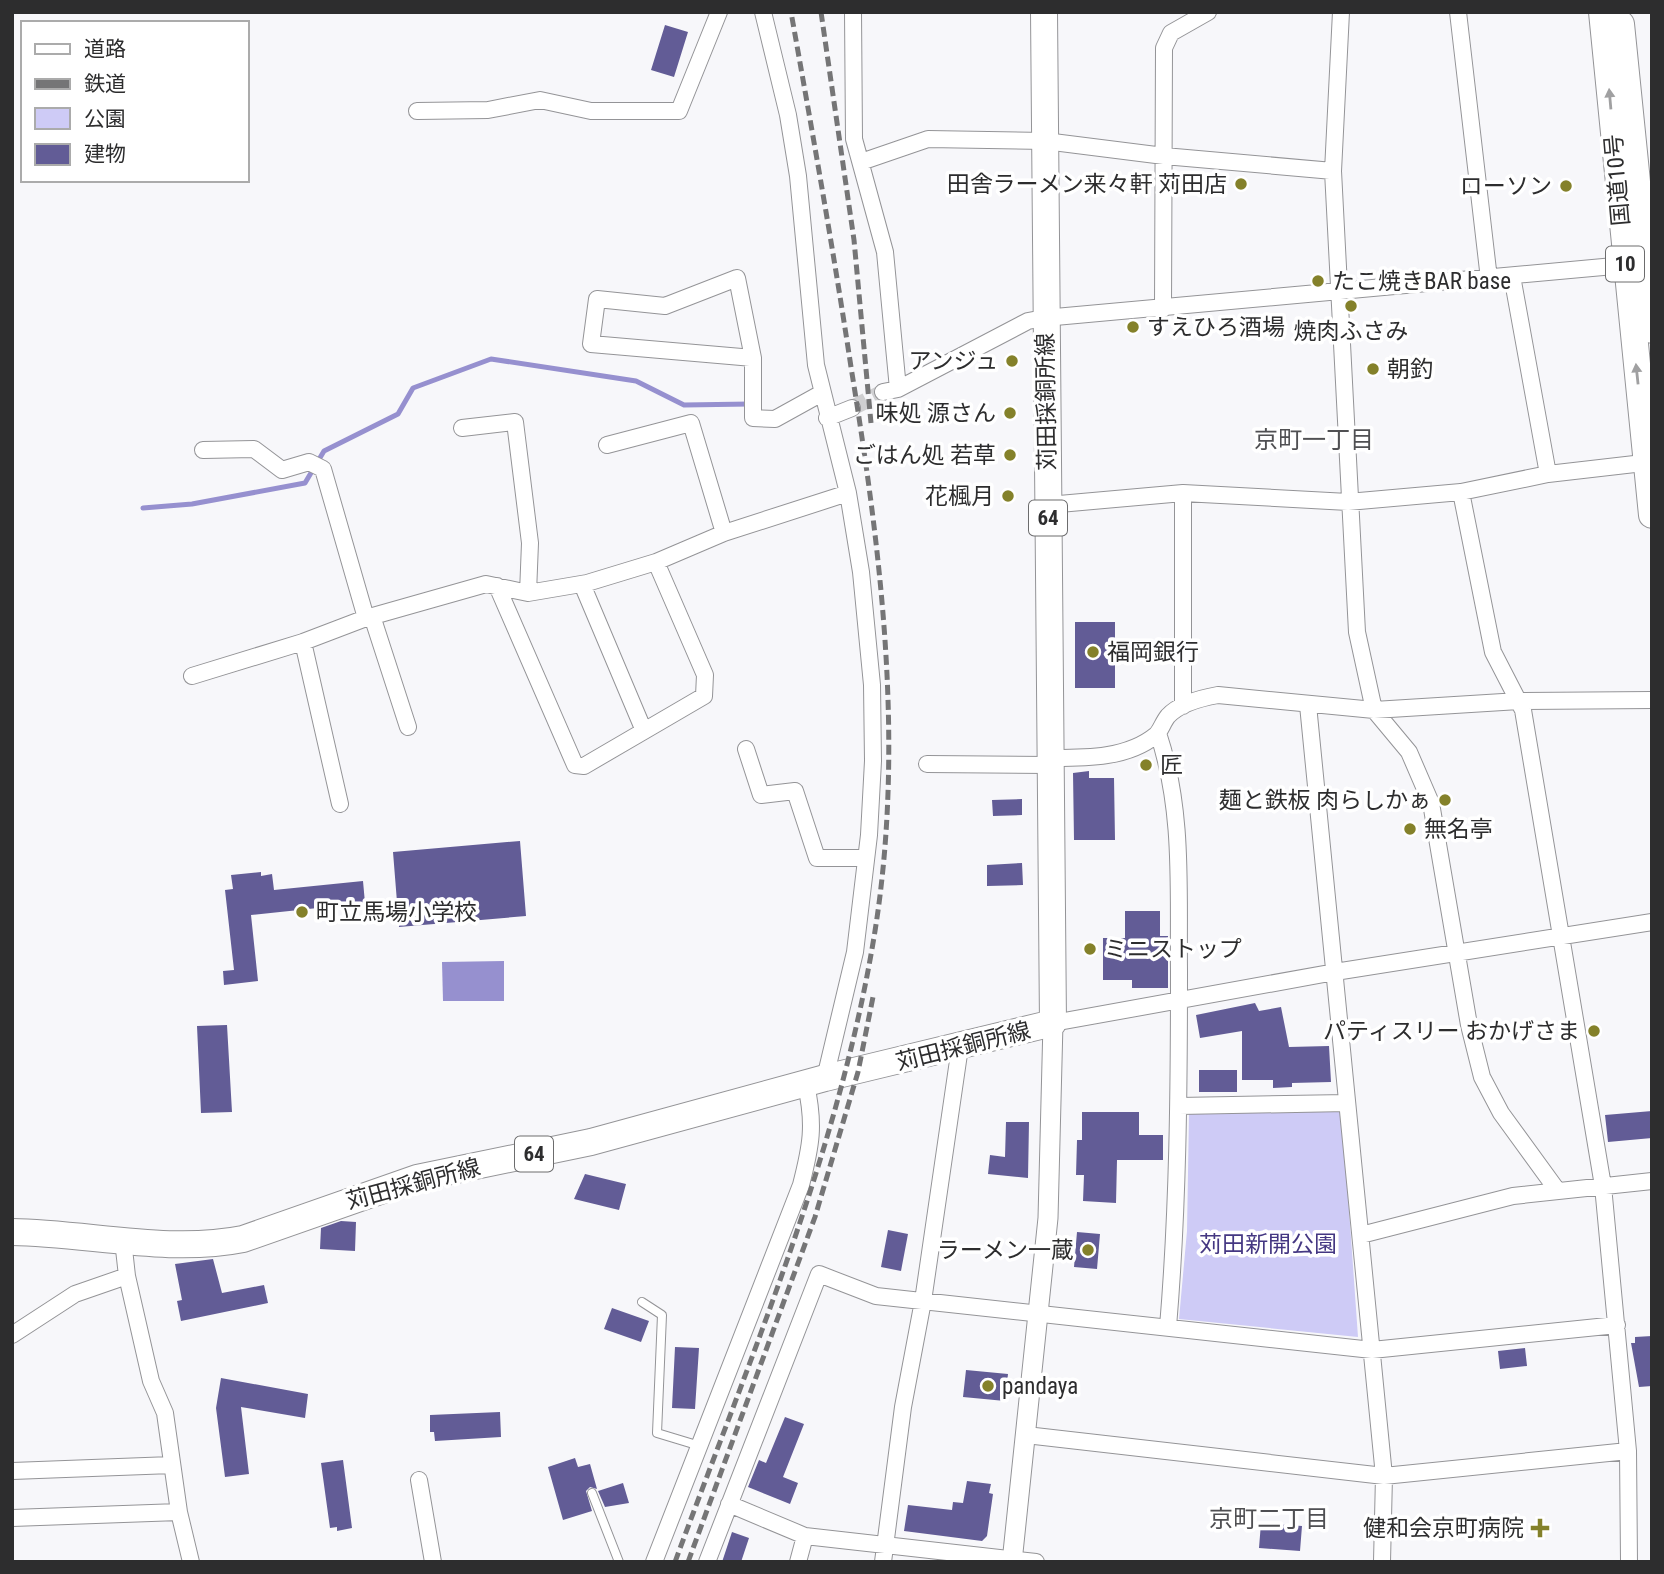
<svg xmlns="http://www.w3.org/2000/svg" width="1664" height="1574" font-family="'Roboto Condensed','Noto Sans JP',sans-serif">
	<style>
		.park { fill: #cecbf6 }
		.water { fill: #9690cf }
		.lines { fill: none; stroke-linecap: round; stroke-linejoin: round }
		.stream { stroke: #9690cf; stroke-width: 5 }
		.building { fill: #625c96 }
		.minor-tunnel { stroke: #cfcfd1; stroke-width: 16; stroke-dasharray: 16 8; stroke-linecap: butt }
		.service-casing { stroke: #949497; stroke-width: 10 }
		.minor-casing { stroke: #949497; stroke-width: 18 }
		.tertiary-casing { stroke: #949497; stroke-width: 21 }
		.primary-casing { stroke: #949497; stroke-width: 28 }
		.trunk-casing { stroke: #949497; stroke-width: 28 }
		.service { stroke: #fff; stroke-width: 8 }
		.minor { stroke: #fff; stroke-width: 16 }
		.tertiary { stroke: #fff; stroke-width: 19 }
		.primary { stroke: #fff; stroke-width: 26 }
		.trunk { stroke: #fff; stroke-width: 26 }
		.rail { stroke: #757576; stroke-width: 5; stroke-dasharray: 10 5; stroke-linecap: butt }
		.oneway { fill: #a0a0a1 }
		.poi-dot { fill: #84812a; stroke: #fff; stroke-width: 2.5 }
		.labels { text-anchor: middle; stroke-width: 7; stroke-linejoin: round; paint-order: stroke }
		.shield { fill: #fff; stroke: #6c6c6d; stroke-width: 2 }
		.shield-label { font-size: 21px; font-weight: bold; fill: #2d2d2e }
		.street-label { font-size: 23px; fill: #2d2d2e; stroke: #fff }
		.poi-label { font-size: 23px; fill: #2d2d2e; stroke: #fff; text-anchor: end }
		.park-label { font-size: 23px; fill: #443782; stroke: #fff }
		.neighbourhood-label { font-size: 24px; fill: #505053; stroke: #fff }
	</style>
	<rect width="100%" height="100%" fill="#f7f7fa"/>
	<!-- park -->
	<path class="park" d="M1342,1110L1358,1337L1179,1319L1187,1231L1189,1114Z"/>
	<!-- water -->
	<path class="water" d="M504,961V1001H443L442,962Z"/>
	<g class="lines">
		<!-- stream -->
		<path class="stream" d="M143,508L192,504L305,483L324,451L398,414L413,388L491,359L636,381L684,405L750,404"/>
	</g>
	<!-- building -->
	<path class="building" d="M665,25L688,32L674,77L651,70Z
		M1075,622H1115V688H1075Z
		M1089,771V778H1114L1115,840H1074L1073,773Z
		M1022,799V815L993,816L992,800Z
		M520,841L526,916L399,927L393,852Z
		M1022,863L1023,885L987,886V865Z
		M261,872V876L272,874L274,890L363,881L365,903L251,915L258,981L224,985L223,971L234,970L225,890L233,889L231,875Z
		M1125,911H1160V936H1168V988H1132V980H1103V938H1125Z
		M1255,1003L1259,1011L1281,1007L1289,1047L1329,1046L1331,1082L1292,1083V1087L1273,1088V1080H1242V1031L1200,1038L1196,1015Z
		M227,1025L232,1112L201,1113L197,1026Z
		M1199,1070H1237V1092H1199Z
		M1652,1111V1138L1608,1142L1605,1115Z
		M1082,1112H1139V1135H1163V1160H1117L1116,1203L1083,1201L1084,1175H1076L1077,1140H1082Z
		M1006,1122H1029L1028,1178L988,1174L990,1155L1005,1157Z
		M585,1174L626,1184L619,1210L574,1199Z
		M341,1221L356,1222L355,1251L320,1249L321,1228Z
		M888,1230L908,1234L901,1271L881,1267Z
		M1077,1232L1100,1234L1097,1269L1074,1267Z
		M213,1259L222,1293L264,1285L268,1303L181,1321L177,1301L182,1300L175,1264Z
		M612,1308L649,1321L641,1342L604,1329Z
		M1652,1336V1386L1639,1387L1631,1343H1635V1337Z
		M675,1347L699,1348L695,1409L672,1408Z
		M1525,1348L1527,1366L1500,1369L1498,1351Z
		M966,1370L1008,1374L1005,1401L963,1397Z
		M221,1378L308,1394L305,1418L241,1407L249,1474L225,1477L216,1408Z
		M500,1412L501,1437L435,1441L434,1432H430V1415Z
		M785,1417L804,1424L783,1477L798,1483L790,1504L748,1487L759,1460L766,1463Z
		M575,1458L578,1467L590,1464L597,1489L590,1487L586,1491L592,1511L563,1520L548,1467Z
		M343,1460L352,1528L337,1531V1527L330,1528L321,1463Z
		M967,1481L991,1484L989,1493L993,1494L987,1536L982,1541L904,1531L908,1505L952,1510L953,1502L963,1503Z
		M623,1483L629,1503L605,1507L598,1491Z
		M1261,1523L1302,1526L1300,1551L1259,1548Z
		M732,1532L749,1538L741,1562H722Z"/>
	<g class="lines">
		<!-- minor-tunnel -->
		<path class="minor-tunnel" d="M852,408L883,392"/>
		<!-- service casing -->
		<g class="service-casing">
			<path id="service" d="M642,1302L662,1315L657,1433L700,1446
				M592,1493L619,1562"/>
		</g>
		<!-- minor casing -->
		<g class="minor-casing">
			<path id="minor" d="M763,12L788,115L798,176L816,365L848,493L861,572L872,685L873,761L869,835L855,952L825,1078
				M853,12L854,139L885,252L898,389
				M1341,12L1333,171L1357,632L1374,710L1409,752L1431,803L1469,1025L1482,1077L1501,1113L1557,1190
				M1458,12L1489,279
				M417,111L488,110L540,100L591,111H679L719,12
				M861,162L928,139L1045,141L1164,156L1333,171
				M1512,276L1548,474
				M1163,309L1164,48L1171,33L1208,12
				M753,358L737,278L665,306L597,299L591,344L753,358V418L775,419L822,393
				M883,392L898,389L1028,321L1044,318L1636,264
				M827,418L852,408
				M462,428L515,422L530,543L528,593
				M607,445L691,423L724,533
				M203,450L254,449L282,470L309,462L323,469L366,618
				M1461,492L1493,652L1523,710L1603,1186L1628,1451L1629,1562
				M1183,493V706
				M1048,505L1183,493L1348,502L1461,492L1548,474L1652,462
				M582,584L644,731L704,696L705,675L656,562
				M497,586L575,765L584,766L644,731
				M372,616L408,727
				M303,642L340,804
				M192,676L303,642L366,618L486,584L528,593L587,583L656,562L724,533L848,493
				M1308,705L1384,1476L1382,1562
				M1158,733C1184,811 1178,890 1179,971C1179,1090 1178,1208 1168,1327
				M746,749L761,795L795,791L817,858H866
				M1049,758C1084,758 1127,759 1156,735C1161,730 1163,722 1168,716C1180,703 1201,698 1218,695L1374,710L1519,701L1652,700
				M927,764L1049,765
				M1053,1023L1335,972L1652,922
				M1179,1106L1347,1103
				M1361,1235L1513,1196L1652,1181
				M123,1240L127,1276L151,1381L165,1413L179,1512L191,1562
				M12,1335L75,1294L127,1276
				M1026,1435L1384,1476L1628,1451
				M12,1471L172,1465
				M419,1480L433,1562
				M729,1504L805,1536L1036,1562
				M12,1518L179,1512
				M654,1562L801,1185C811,1146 815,1125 806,1085
				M707,1562L819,1274L876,1296L1372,1350L1617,1325
				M798,1562L805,1536
				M883,1562L903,1407L923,1301L960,1047"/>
		</g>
		<!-- tertiary casing -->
		<g class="tertiary-casing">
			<path id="tertiary" d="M1012,1562L1048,1218L1053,1023"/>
		</g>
		<!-- primary casing -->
		<g class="primary-casing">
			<path id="primary" d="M12,1232C88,1233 168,1254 243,1239L417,1178L591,1142L825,1078L1053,1023L1044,12"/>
		</g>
		<!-- trunk casing -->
		<g class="trunk-casing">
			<path id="trunk" d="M1602,12L1652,515
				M1621,24L1652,330"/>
		</g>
		<!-- service -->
		<use href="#service" class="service"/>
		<!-- minor -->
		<use href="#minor" class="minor"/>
		<!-- tertiary -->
		<use href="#tertiary" class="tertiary"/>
		<!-- primary -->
		<use href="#primary" class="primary"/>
		<!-- trunk -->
		<use href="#trunk" class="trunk"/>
		<!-- rail -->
		<path class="rail" d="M821,12L854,240L871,423
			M675,1562C751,1355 840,1149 875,931C905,742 881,553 851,367C833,248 812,130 791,12
			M688,1562L815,1217L858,1072L873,997"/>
	</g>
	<!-- one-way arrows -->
	<defs><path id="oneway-solid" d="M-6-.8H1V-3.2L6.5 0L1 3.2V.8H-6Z" transform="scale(1.75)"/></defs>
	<g class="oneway">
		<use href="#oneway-solid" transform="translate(1610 99) rotate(-95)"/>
		<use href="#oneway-solid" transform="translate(1637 374) rotate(-96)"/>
	</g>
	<!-- markers -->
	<g class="poi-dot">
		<circle cx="1241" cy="184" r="7"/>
		<circle cx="1566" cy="186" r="7"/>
		<circle cx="1318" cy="281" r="7"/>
		<circle cx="1351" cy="306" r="7"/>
		<circle cx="1133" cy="327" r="7"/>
		<circle cx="1012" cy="361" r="7"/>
		<circle cx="1373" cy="369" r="7"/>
		<circle cx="1010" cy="413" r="7"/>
		<circle cx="1010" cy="455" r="7"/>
		<circle cx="1008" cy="496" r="7"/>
		<circle cx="1093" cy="652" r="7"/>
		<circle cx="1146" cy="765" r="7"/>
		<circle cx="1445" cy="800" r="7"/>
		<circle cx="1410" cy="829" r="7"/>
		<circle cx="302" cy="912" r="7"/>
		<circle cx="1090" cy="949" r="7"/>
		<circle cx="1594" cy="1031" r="7"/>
		<circle cx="1088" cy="1250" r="7"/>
		<circle cx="988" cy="1386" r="7"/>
		<path d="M1536.5 1517.5h7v7h7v7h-7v7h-7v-7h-7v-7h7z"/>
	</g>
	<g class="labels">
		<!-- shield labels -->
		<g class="shield">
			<rect x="1606" y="246.5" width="38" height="35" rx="5"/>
			<rect x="1029" y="500.5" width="38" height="35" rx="5"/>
			<rect x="515" y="1136.5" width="38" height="35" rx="5"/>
		</g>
		<g class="shield-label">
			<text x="1625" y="271">10</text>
			<text x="1048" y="525">64</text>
			<text x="534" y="1161">64</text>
		</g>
		<!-- street labels -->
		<g class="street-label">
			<text transform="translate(1617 180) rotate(-95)" y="8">国道10号</text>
			<text transform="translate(1046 402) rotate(-91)" y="8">苅田採銅所線</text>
			<text transform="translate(963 1046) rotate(-14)" y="8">苅田採銅所線</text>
			<text transform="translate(413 1184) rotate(-15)" y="8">苅田採銅所線</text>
		</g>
		<!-- poi labels -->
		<g class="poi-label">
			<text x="1227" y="192">田舎ラーメン来々軒 苅田店</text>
			<text x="1552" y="194">ローソン</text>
			<text x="1332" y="289" text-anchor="start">たこ焼きBAR base</text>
			<text x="1147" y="335" text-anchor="start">すえひろ酒場</text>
			<text x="1351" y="339" text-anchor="middle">焼肉ふさみ</text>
			<text x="998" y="369">アンジュ</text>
			<text x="1387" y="377" text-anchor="start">朝釣</text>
			<text x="996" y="421">味処 源さん</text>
			<text x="996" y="463">ごはん処 若草</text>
			<text x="994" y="504">花楓月</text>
			<text x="1107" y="660" text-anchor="start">福岡銀行</text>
			<text x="1160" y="773" text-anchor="start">匠</text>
			<text x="1431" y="808">麺と鉄板 肉らしかぁ</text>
			<text x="1424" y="837" text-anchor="start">無名亭</text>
			<text x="316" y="920" text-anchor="start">町立馬場小学校</text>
			<text x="1104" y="957" text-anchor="start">ミニストップ</text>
			<text x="1580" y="1039">パティスリー おかげさま</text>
			<text x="1074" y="1258">ラーメン一蔵</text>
			<text x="1002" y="1394" text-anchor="start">pandaya</text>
			<text x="1524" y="1536">健和会京町病院</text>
		</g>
		<!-- park labels -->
		<g class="park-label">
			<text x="1268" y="1252">苅田新開公園</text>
		</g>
		<!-- neighbourhood labels -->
		<g class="neighbourhood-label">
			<text x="1314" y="448">京町一丁目</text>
			<text x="1269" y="1527">京町二丁目</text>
		</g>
	</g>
	<!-- border -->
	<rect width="1664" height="1574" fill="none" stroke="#2d2d2e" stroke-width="28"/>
	<!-- legend -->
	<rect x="21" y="21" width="228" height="161" fill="#ffffff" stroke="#ababab" stroke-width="2"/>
	<rect x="35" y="44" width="35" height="10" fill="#ffffff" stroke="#ababab" stroke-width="2"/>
	<text x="84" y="56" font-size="21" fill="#2d2d2e">道路</text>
	<rect x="35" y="79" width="35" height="10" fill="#757576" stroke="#ababab" stroke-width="2"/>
	<text x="84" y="91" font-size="21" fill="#2d2d2e">鉄道</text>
	<rect x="35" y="108" width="35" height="21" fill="#cecbf6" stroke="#ababab" stroke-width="2"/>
	<text x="84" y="126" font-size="21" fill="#2d2d2e">公園</text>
	<rect x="35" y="144" width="35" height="21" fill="#625c96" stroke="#ababab" stroke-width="2"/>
	<text x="84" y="161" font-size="21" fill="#2d2d2e">建物</text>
</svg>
